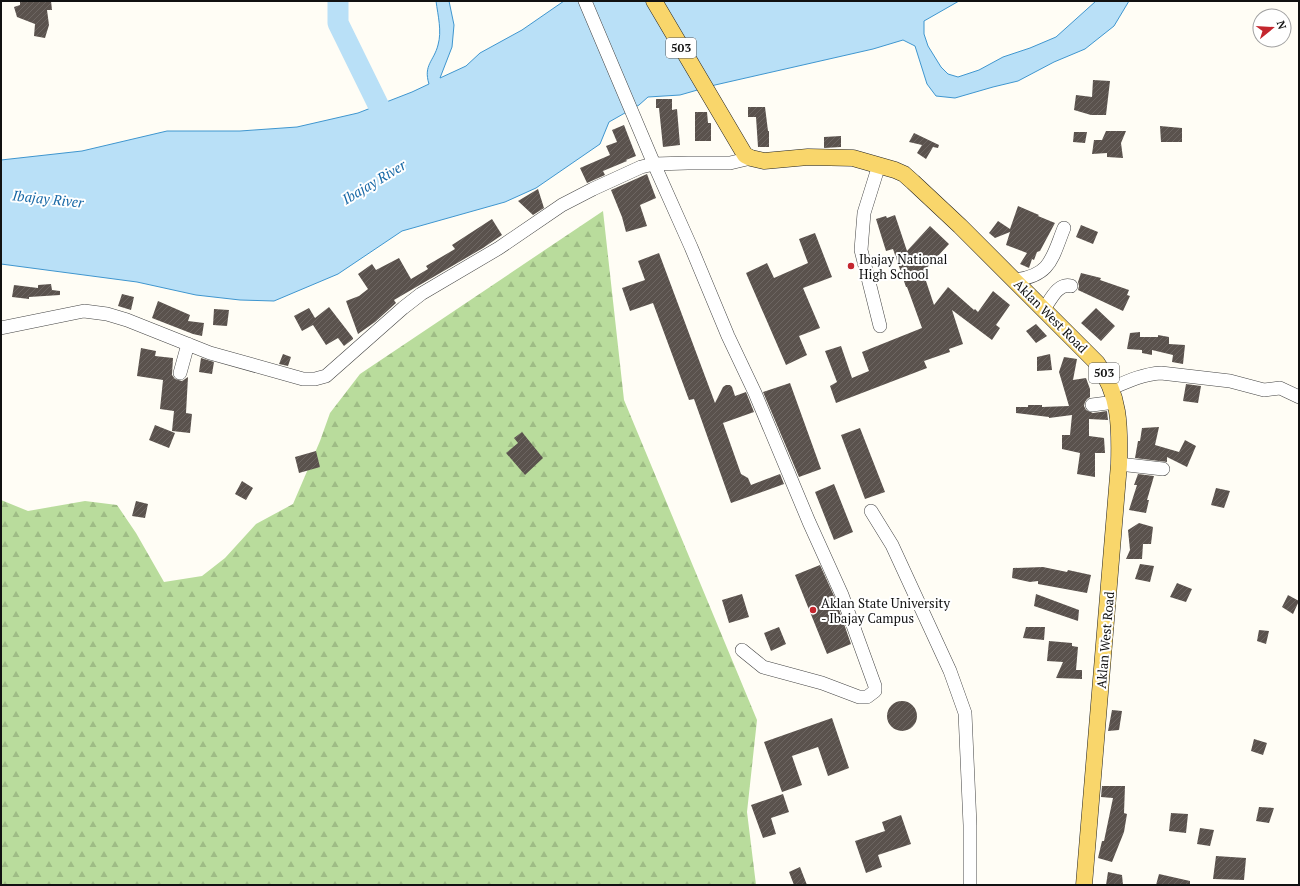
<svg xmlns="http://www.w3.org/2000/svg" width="1300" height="886" font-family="'PT Serif',serif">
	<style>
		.forest { fill: url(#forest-firs) }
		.water { fill: #b9e0f7; stroke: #3f96cf }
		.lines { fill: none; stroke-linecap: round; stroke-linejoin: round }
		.river { stroke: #b9e0f7; stroke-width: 21 }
		.building { fill: url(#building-hatch) }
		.minor-casing { stroke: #444; stroke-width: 14 }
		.major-casing { stroke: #222; stroke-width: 17 }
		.minor { stroke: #fff; stroke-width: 13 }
		.major { stroke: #f9d66b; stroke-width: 16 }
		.poi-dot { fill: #c4262e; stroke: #fff; stroke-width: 1.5 }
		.labels { text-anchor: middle; stroke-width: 4; stroke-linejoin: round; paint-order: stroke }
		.shield { fill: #fff; stroke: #585858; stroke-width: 1 }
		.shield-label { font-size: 12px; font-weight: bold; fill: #111 }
		.poi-label { font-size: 13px; fill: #111; stroke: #fff; text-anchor: start }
		.street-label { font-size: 13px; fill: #111; stroke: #fff }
		.water-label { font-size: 14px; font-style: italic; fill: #1768a6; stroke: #fff }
	</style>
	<defs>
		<pattern id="forest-firs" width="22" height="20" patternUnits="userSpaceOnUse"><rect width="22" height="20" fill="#b9dc9c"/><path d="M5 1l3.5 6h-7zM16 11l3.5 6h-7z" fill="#9ebc85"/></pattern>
		<pattern id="building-hatch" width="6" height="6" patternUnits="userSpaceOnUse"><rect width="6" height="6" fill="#5a524d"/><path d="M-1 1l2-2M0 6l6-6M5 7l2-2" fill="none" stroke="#6d6662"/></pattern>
	</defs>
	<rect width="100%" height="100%" fill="#fffdf5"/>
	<!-- forest -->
	<path class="forest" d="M603,211L624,400L757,720L747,812L756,885H1V500L28,511L85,501L117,505L136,533L164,582L202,576L225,558L256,524L293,504L320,441L330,413L360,374Z"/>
	<!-- water -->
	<path class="water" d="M436,1H449L454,25L452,47L440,78L466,66L480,53L522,30L564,1H959L924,21V34L928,46L941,67L948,74L958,77L979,70L1003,57L1030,48L1056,37L1096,1H1129L1114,26L1085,49L1054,62L1018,81L993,87L955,98L936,96L927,84L915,46L903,40L873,49L715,85L680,95L648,97L639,105L609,122L600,144L536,188L505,202L402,231L338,274L274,301L240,300L196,295L137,282L1,264V160L82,151L167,131H240L297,127L358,113L412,92L429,84C423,65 434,61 438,45C442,31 438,16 436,1Z"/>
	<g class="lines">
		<!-- river -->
		<path class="river" d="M338,1V23L391,131"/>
	</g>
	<!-- building -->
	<path class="building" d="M20,1H51L52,10H47L49,25L45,38L34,36L35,24L17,17L14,7L20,5Z
		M1093,80L1110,81L1106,115H1091L1074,110L1076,95L1092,97Z
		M656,99H672V110L677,109L680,145L663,147L659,108H656Z
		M748,107H765L768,131H769V147H758L756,117H748Z
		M695,112H707L708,123H711V141H695Z
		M624,125L636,156L626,160L627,161L603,171L605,175L587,183L580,168L610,155L606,146L617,142L612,130Z
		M1160,126L1182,128V142H1161Z
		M1106,131H1126L1121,143L1123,158L1107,157V153L1092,154L1094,140H1102Z
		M1074,132H1087L1085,143L1073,142Z
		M914,133L939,145L938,148L933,147L926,159L917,153L922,145L909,142Z
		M841,136V147L824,148V137Z
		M647,174L656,198L640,205L647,226L626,232L622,217L611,190Z
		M538,189L544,208L533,215L518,201Z
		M1018,206L1039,215L1038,216L1055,223L1040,251L1037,252L1034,260L1032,259L1029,268L1020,264L1027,253L1006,245L1010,232L995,238L989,233L998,221L1010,229Z
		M895,215L907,251L930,226L949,244L923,272L934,305L948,287L974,310L975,309L978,312L993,291L1010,305L996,325L1000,328L992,340L952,310L963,344L949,349L950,352L924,361L927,368L836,403L830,386L837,382L825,351L841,346L852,378L869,371L862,352L922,328L910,295L907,287H906L893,249L886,251L876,219L886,216L887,218Z
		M492,219L502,235L483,248L394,300L396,303L375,322L358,334L346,301L359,296L368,289L358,274L372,264L376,270L399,258L411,279L428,269L426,266L455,249L452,245Z
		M1081,225L1098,232L1093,244L1076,237Z
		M815,233L832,277L803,288L820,328L799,336L807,355L786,365L746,273L767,263L774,278L808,263L799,239Z
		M659,253L715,403L723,387L726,385H730L732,387L735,396L746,392L754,412L723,423L741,474L748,478L751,485L780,474L784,484L731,503L694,399L689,400L653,303L630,311L622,288L645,280L638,261Z
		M1081,273L1101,278L1100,280L1129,290L1127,295L1130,296L1123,311L1078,290L1079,286L1078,282Z
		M51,284L52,290L60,291V295L29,297V299L12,297L14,285L38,288V285Z
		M122,294L134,297L131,310L118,306Z
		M158,301L190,315L188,321L204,323L202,336L193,334L152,318Z
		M329,307L353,338V339L344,346L338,338L326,345L313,325L302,331L294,316L309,308L315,318Z
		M1096,308L1115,326L1101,341L1081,323Z
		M214,309L229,310L227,326L213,325Z
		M1036,324L1047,336L1036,343L1026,331Z
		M1140,332V337H1158V335L1169,337V344L1185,345L1183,364L1172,362L1173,355L1152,350V355L1142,353V350L1127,349L1130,333Z
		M141,348L156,351L155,356L173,358L172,375L175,379L182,381L188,377L186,413L192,414L190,433L172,431L174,411L160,409L163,380L137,376Z
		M283,354L291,357L288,366L279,364Z
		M1050,354L1052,370L1037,371V357Z
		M1064,357L1077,359L1073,380L1086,378L1090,389V397L1087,399L1085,402L1084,406L1086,410L1093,413L1107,411L1108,420L1089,419V436L1104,438L1105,453H1095V477L1077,474L1080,453L1062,449V435H1070L1072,415L1049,418V417L1016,413V407H1028V405H1042V407L1069,406L1059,372Z
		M201,358L214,362L212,374L199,372Z
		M790,383L821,469L799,477L763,392Z
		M1186,384L1201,386L1198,403L1183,401Z
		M155,425L175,433L169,448L149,440Z
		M1159,427L1155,445L1179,452L1185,440L1196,446L1187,467L1167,457V462L1135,458L1138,441H1140L1142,428Z
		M860,428L885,492L865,499L841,435Z
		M522,432L543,458L525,475L506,453L518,443L514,438Z
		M316,451L320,467L299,473L295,457Z
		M1138,474L1154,476L1147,500H1149L1146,513L1129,510L1137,485H1134Z
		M242,481L253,488L246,500L235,494Z
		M834,484L853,532L834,540L815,492Z
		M1216,488L1230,491L1224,508L1211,505Z
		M136,501L148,504L145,518L132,516Z
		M1139,523L1153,527L1151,544H1143L1142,559H1126L1130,550L1128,530Z
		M1140,564L1154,566L1150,582L1135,579Z
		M820,565L835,598L851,644L827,654L795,575Z
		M1043,567L1067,572L1068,570L1091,575L1087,593L1038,584V581L1030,582L1012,578L1013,568Z
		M1177,583L1192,589L1186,602L1170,597Z
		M742,594L749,617L729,623L722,600Z
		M1036,594L1079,610L1078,621L1034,606Z
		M1288,595L1299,601L1293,614L1282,607Z
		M779,627L786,644L771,651L764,633Z
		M1026,627H1045L1044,640L1023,638Z
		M1259,630L1269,631L1266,644L1257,641Z
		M1049,641L1072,643V646L1078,647L1076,670H1082V679L1056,678L1063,662L1047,661Z
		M887 716a15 15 0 1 1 30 0a15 15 0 1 1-30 0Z
		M1112,710L1122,711L1119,730L1108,731Z
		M832,718L849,768L828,776L818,747L792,756L802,785L782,792L764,742Z
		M1254,739L1267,743L1263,755L1251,751Z
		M1102,786H1125L1124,813L1127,814L1124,832L1112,862L1098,858L1102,841H1104L1113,798L1101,797Z
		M783,794L789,812L771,818L776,834L763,838L751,805Z
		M1259,807L1274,808L1269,823L1256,821Z
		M1171,813L1188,814L1186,833L1169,831Z
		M901,815L911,844L878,855L882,867L866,873L855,841L885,831L882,822Z
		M1200,828L1214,830L1210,846L1197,844Z
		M1216,856L1246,858L1244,880L1213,879Z
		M800,867L807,885H794L789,872Z
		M1108,872L1122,875L1123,885H1106Z
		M1159,874L1190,881V885H1156Z"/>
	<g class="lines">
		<!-- minor casing -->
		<g class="minor-casing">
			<path id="minor" d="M585,1L654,164L691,247L728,336L755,393L809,522L842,595L875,686V691L867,697H859L822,683L763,667L742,650
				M879,165L864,213L861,250L880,326
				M1014,280C1051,276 1052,258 1064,228
				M1044,309C1050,301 1058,282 1071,286
				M1,328L84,311L107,314L127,320L210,353L303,379H315L326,376L403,308L421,294L499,248L562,205L593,189L641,167L654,164L688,163H730L751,158
				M180,373L188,344
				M1112,388C1128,381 1143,374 1161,373L1230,381L1264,390L1280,388L1299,397
				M1092,405L1115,402
				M1119,464L1163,469
				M871,511L892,545L950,671L965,713L970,825V885"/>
		</g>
		<!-- major casing -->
		<g class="major-casing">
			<path id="major" d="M654,1L745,155L751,158L764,161L808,157L853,158L895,170L904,174L913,182L960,226L1097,363C1120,395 1120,426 1119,464L1084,885"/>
		</g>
		<!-- minor -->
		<use href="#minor" class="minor"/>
		<!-- major -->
		<use href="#major" class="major"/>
	</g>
	<!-- markers -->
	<g class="poi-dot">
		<circle cx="851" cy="266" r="4"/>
		<circle cx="813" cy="610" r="4"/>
	</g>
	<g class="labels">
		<!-- shield labels -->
		<g class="shield">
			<rect x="666" y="38" width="30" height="20" rx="3"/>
			<rect x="1089" y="363" width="30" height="20" rx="3"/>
		</g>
		<g class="shield-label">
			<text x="681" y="52">503</text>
			<text x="1104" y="377">503</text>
		</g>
		<!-- poi labels -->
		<g class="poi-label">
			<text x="859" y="264">Ibajay National<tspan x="859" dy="15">High School</tspan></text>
			<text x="821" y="608">Aklan State University<tspan x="821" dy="15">- Ibajay Campus</tspan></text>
		</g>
		<!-- street labels -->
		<g class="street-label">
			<text transform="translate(1051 316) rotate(45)" y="5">Aklan West Road</text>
			<text transform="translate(1105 640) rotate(-85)" y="5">Aklan West Road</text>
		</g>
		<!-- water labels -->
		<g class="water-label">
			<text transform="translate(374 182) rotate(-31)" y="5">Ibajay River</text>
			<text transform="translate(48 199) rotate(6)" y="5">Ibajay River</text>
		</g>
	</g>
	<!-- border -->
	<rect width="1300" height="886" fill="none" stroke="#111111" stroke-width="4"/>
	<!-- north arrow -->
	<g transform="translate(1272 28) rotate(72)"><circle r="19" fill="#ffffff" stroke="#a0a0a0"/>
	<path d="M0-3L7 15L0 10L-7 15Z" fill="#c4262e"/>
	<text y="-6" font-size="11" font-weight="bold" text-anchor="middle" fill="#111111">N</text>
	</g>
</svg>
